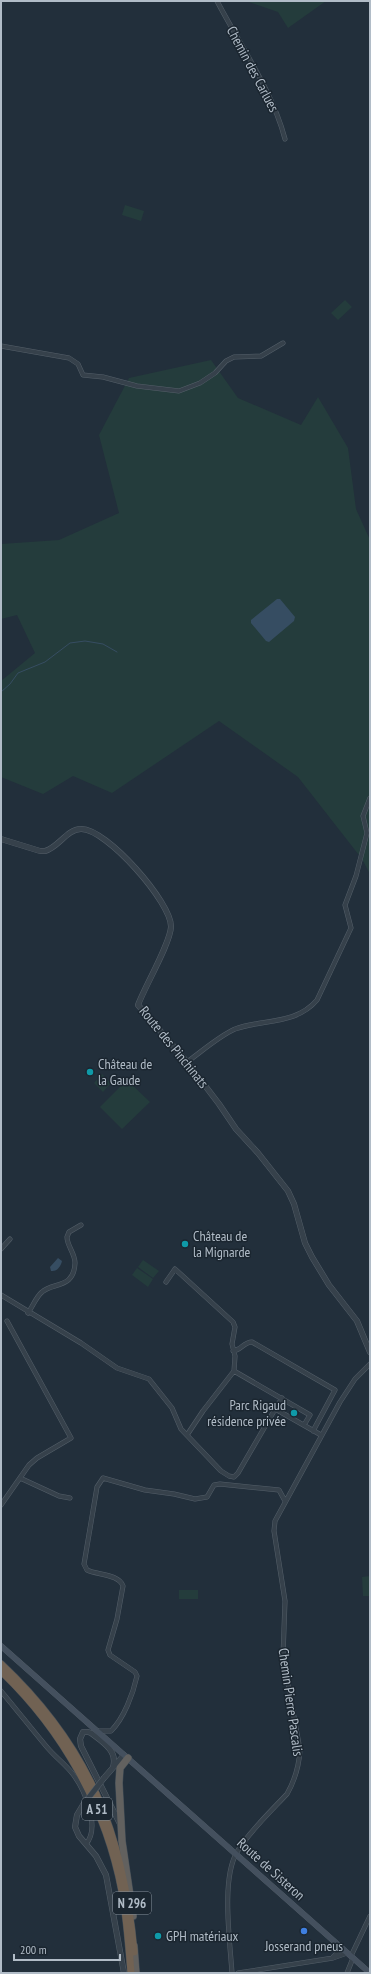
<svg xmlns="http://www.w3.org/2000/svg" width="371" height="1974" font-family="'PT Sans Narrow',sans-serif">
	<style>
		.green { fill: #243c3c }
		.water { fill: #364d62 }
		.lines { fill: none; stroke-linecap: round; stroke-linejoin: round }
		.stream { stroke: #364d62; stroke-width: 1 }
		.minor-casing { stroke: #545f69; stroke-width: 5 }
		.tertiary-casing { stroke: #545f69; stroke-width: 6 }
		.secondary-casing { stroke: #545f69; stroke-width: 6 }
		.trunk-casing { stroke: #414c56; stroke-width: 8 }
		.motorway-casing { stroke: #414c56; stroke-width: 8 }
		.minor { stroke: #36414b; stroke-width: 4 }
		.tertiary { stroke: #36414b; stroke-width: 5 }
		.secondary { stroke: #44505e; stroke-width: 5.5 }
		.trunk { stroke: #62615f; stroke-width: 7 }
		.motorway { stroke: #716253; stroke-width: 7 }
		.tertiary-bridge-casing { stroke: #545f69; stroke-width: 6; stroke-linecap: butt }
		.tertiary-bridge { stroke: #36414b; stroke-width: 5 }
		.culture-dot { fill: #0f9aa8; stroke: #1b2630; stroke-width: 1.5 }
		.shop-dot { fill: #3f7fe0; stroke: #1b2630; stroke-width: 1.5 }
		.labels { text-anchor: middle; stroke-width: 3; stroke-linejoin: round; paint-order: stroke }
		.shield { fill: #1b2630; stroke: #848f9a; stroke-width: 1 }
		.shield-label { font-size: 13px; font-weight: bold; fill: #b1bcc7 }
		.street-label { font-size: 14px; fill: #b1bcc7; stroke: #1b2630 }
		.poi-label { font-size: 14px; fill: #b1bcc7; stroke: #1b2630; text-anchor: start }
	</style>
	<rect width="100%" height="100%" fill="#222f3b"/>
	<!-- green -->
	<path class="green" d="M246,1H326L288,28L278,12Z
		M125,205L144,211L141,221L122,215Z
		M345,300L352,307L338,320L331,313Z
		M211,360L238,398L301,425L318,397L348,448L356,509L370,540V874L362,859L298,777L219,721L112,793L73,776L43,794L1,777V681L35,653L17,615L1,619V544L59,540L119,513L99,435L129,378Z
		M102,1074L111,1083L103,1092L94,1083Z
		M127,1080L150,1102L122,1129L100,1107Z
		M143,1260L159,1271L153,1278L138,1267Z
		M137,1268L153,1279L148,1287L132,1275Z
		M370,1576V1596H363L362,1577Z
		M179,1590H198V1599H179Z"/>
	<!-- water -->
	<path class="water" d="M277,599H280L295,617L294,621L269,642L266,641L251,623V620Z
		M58,1258L62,1261C61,1266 57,1272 51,1271L50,1267Z"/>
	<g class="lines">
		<!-- stream -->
		<path class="stream" d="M1,692L10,684L18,673L45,662L70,643L85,641L103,644L117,652"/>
		<!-- minor casing -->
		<g class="minor-casing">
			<path id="minor" d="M217,1C240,45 272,90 285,139
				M1,346L69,358L78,364L83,375L103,377L137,386L179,391L200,383L215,373L226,361L234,357L261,356L283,343
				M187,1062C201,1052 219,1036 235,1029C262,1019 296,1025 317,1000L351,928L345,905L356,876L367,833L363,816L370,798
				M1,1249L10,1239
				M166,1282L175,1269L233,1322L235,1327L232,1344L235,1356L234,1371
				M1,1295L81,1343L117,1368L149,1379L172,1408L181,1429L221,1471L229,1476L234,1477L238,1473L274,1411L277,1410L321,1435
				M28,1313C33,1306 36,1297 42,1292C53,1282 74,1289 75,1263C75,1253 67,1246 67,1237L69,1232L81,1225
				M233,1351C241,1350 244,1342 252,1342L335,1390L313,1431
				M274,1411L282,1398
				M187,1435L203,1411L234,1371L310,1415L304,1425
				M20,1478L59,1496L70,1498
				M1,1505L29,1465L37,1458L71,1438L7,1321
				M1,1691C16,1709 31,1728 46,1746C54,1756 64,1763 72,1773C84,1788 101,1827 86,1844
				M98,1731H111C124,1718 133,1694 137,1676L135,1672L110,1655L108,1650L117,1619L123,1586C119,1574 97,1575 87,1570L84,1564L97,1487L103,1478L145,1490L174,1494L195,1499L207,1497L214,1485L220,1484L279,1490L285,1501
				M351,1956L370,1916
				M333,1957L342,1948
				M232,1973C230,1941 221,1879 237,1852C247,1834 272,1810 287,1794C295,1780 299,1766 300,1750L283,1656L285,1601L274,1531L275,1521L340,1402L355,1379L370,1364
				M238,1973L333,1958L347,1953
				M347,1973L353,1958"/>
		</g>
		<!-- tertiary casing -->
		<g class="tertiary-casing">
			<path id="tertiary" d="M1,839L40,851H45C58,848 67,829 81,829C106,828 172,903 171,927C170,944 145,986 138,1005L187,1062L219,1104L236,1129L258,1153L288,1191L294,1204L305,1243L312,1257L329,1285L357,1321L370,1352
				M113,1767C118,1751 103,1742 91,1733L88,1732H83L80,1739L81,1746L120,1824
				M104,1778L124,1755
				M83,1805L77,1815L75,1827L79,1836L96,1856L106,1875L124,1973"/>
		</g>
		<!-- secondary casing -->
		<g class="secondary-casing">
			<path id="secondary" d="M1,1646L370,1973"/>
		</g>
		<!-- trunk casing -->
		<g class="trunk-casing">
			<path id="trunk" d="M128,1758L120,1768L119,1783L122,1841L133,1916
				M134,1946L136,1973"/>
		</g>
		<!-- motorway casing -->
		<g class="motorway-casing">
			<path id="motorway" d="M1,1664C89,1747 123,1833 134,1952
				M1,1671C63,1730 106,1807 122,1891C127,1918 129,1946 131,1973"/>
		</g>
		<!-- minor -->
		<use href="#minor" class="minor"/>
		<!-- tertiary -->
		<use href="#tertiary" class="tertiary"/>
		<!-- secondary -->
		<use href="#secondary" class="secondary"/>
		<!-- trunk -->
		<use href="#trunk" class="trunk"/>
		<!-- motorway -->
		<use href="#motorway" class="motorway"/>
		<!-- tertiary-bridge casing -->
		<g class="tertiary-bridge-casing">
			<path id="tertiary-bridge" d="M83,1805L104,1778"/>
		</g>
		<!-- tertiary-bridge -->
		<use href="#tertiary-bridge" class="tertiary-bridge"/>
	</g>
	<!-- markers -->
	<g class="culture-dot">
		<circle cx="90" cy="1072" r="4"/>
		<circle cx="185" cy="1244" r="4"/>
		<circle cx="294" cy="1413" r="4"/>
		<circle cx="158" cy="1936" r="4"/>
	</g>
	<circle class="shop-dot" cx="304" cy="1931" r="4"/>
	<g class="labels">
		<!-- shield labels -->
		<g class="shield">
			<rect x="82" y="1798" width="30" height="22" rx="3"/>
			<rect x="113" y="1892" width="38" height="22" rx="3"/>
		</g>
		<g class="shield-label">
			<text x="97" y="1814">A 51</text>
			<text x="132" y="1908">N 296</text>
		</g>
		<!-- street labels -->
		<g class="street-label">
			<text transform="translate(253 69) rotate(62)" y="5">Chemin des Carlues</text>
			<text transform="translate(174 1047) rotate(51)" y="5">Route des Pinchinats</text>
			<text transform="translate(291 1702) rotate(82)" y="5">Chemin Pierre Pascalis</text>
			<text transform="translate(271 1869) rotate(42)" y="5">Route de Sisteron</text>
		</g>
		<!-- poi labels -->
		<g class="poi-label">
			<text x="98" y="1069">Château de<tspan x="98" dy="16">la Gaude</tspan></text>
			<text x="193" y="1241">Château de<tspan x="193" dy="16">la Mignarde</tspan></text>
			<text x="286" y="1410" text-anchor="end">Parc Rigaud<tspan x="286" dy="16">résidence privée</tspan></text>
			<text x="166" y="1941">GPH matériaux</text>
			<text x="304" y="1951" text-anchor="middle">Josserand pneus</text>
		</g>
	</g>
	<!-- border -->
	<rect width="371" height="1974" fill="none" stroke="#b1bcc7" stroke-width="4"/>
	<!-- scale -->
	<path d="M14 1954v6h106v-6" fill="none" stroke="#b1bcc7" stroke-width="2"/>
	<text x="20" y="1954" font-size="12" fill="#b1bcc7" stroke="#1b2630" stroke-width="3" paint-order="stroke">200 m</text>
</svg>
